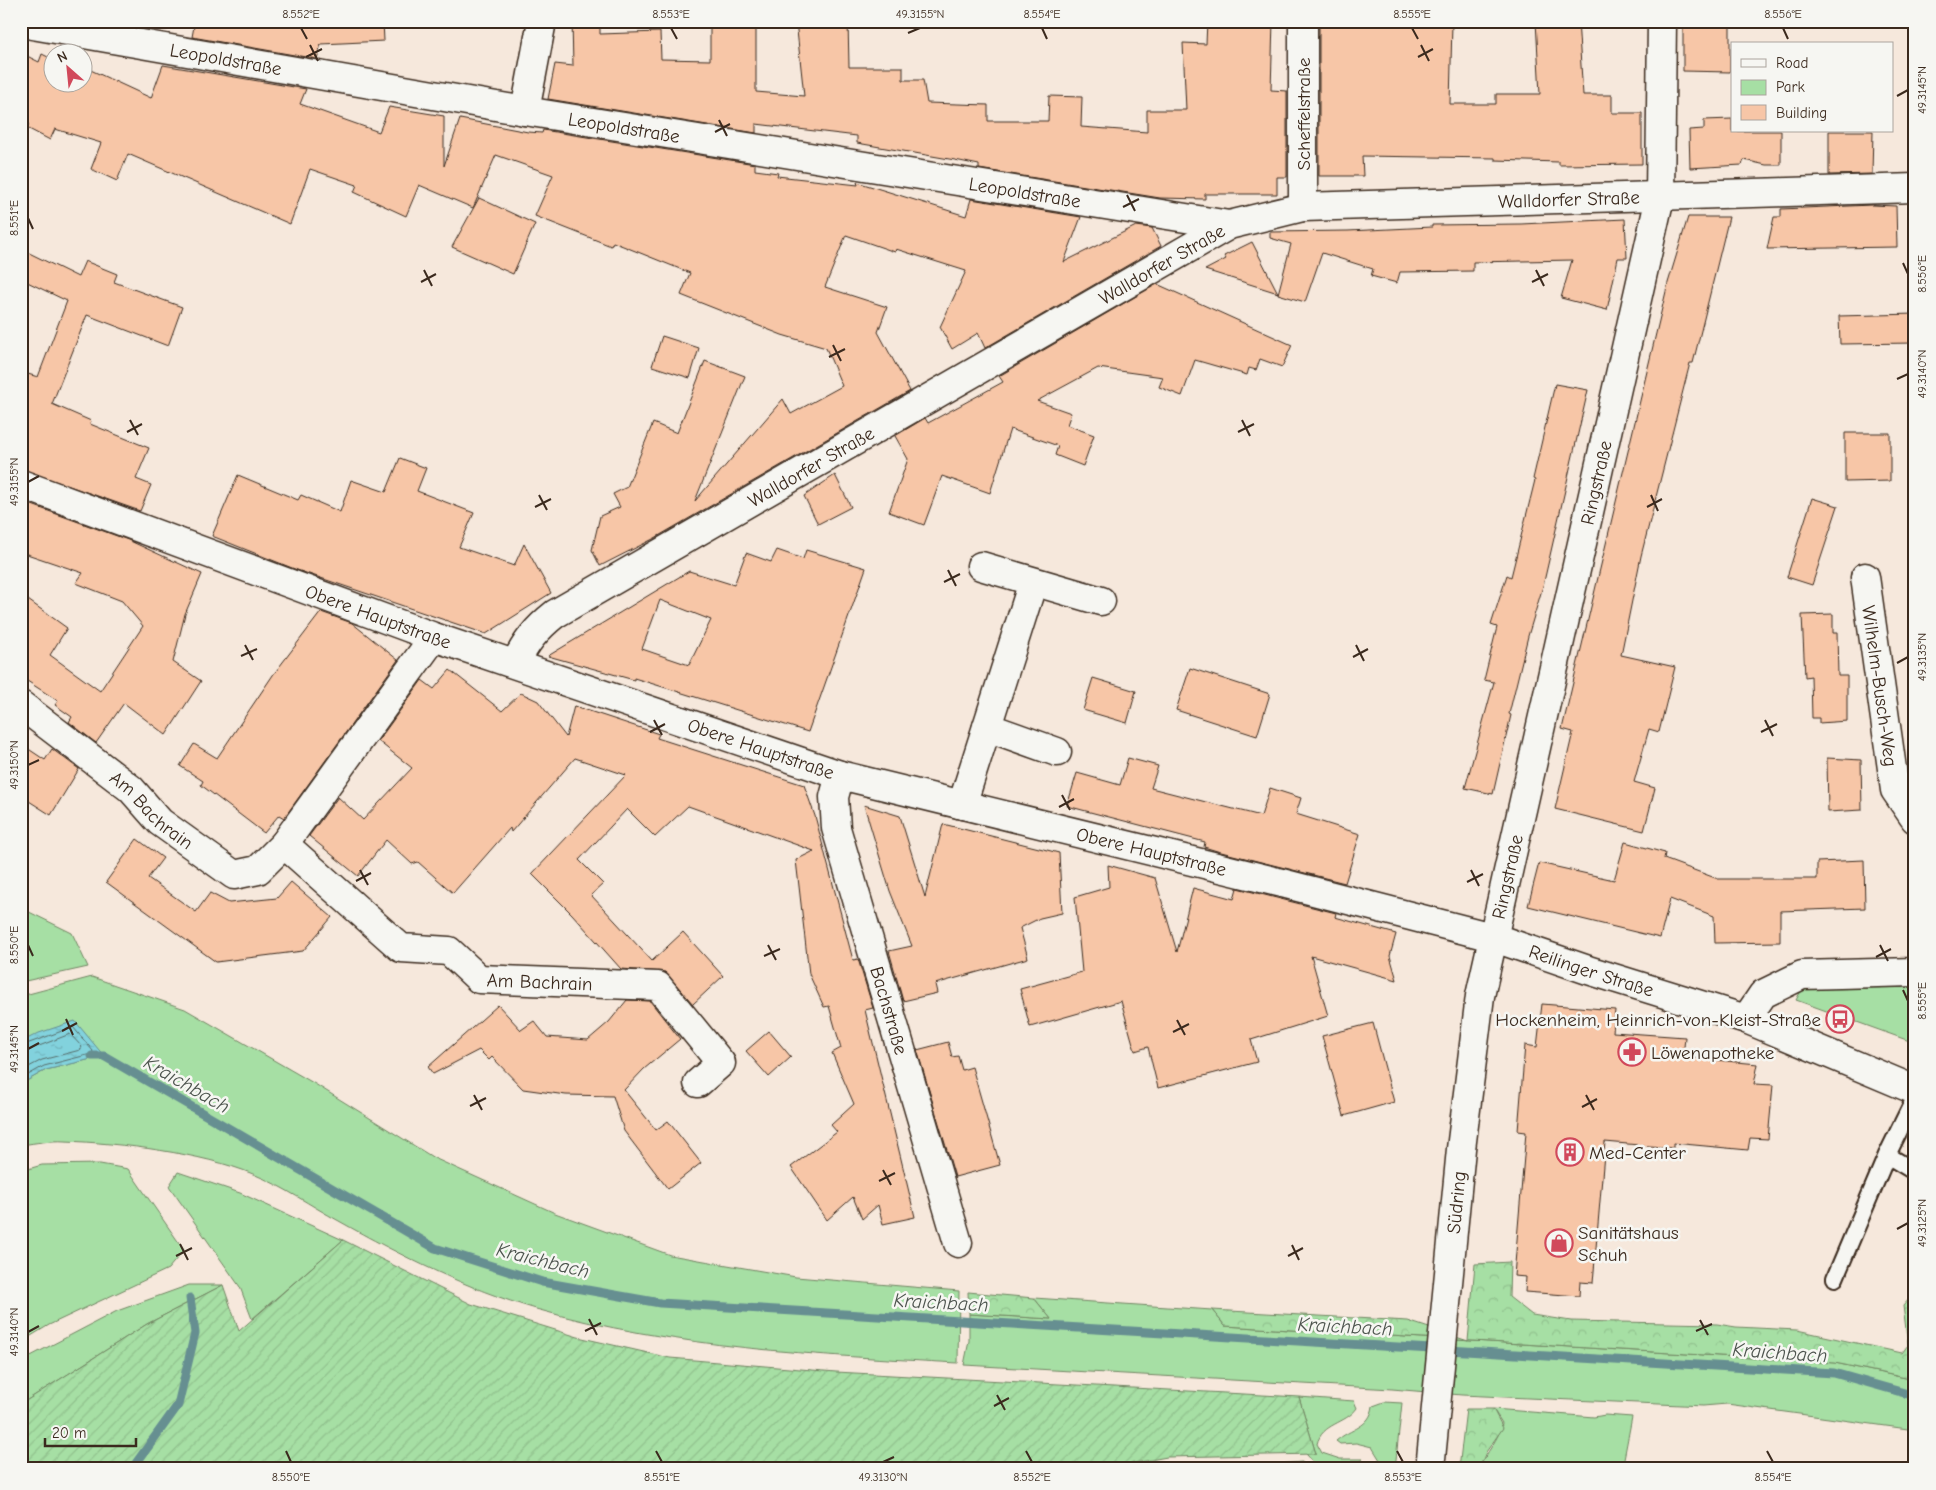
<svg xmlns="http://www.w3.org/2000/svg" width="1936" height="1490" font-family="'Comic Neue',sans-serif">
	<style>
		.green { fill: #a6dfa4; stroke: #708461 }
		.forest { fill: url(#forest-crowns); stroke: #708461 }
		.garden { fill: url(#garden-furrows); stroke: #708461 }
		.water { fill: url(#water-ripples); stroke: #668f91 }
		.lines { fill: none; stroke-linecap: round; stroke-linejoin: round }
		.shore { stroke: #576d6a; stroke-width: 1 }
		.stream { stroke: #668f91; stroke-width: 9 }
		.building { fill: #f7c6a7; stroke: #3b2a1e; fill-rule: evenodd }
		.lane-casing { stroke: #3b2a1e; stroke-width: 20 }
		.street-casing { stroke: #3b2a1e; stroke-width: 31 }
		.secondary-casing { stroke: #3b2a1e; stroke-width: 31 }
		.lane { stroke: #f6f6f2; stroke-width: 16 }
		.street { stroke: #f6f6f2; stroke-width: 28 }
		.secondary { stroke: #f6f6f2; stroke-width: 28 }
		.ticks { fill: none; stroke: #3b2a1e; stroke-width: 2 }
		.labels { text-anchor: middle; stroke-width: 5; stroke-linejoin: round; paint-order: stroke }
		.street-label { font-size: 19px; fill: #3b2a1e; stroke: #f6f6f2 }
		.poi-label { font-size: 19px; fill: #3b2a1e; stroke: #f6f6f2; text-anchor: start }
		.water-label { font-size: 20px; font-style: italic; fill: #4d544e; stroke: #f6f6f2 }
		.neatline { fill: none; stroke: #3b2a1e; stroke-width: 2 }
		.ticks-label { font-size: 12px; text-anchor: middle; fill: #3b2a1e }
	</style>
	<defs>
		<pattern id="forest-crowns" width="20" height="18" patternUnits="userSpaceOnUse" patternTransform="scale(1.25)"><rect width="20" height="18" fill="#a6dfa4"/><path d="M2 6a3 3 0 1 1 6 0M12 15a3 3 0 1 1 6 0" fill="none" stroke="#90c08d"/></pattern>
		<pattern id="garden-furrows" width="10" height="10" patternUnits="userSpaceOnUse" patternTransform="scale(1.25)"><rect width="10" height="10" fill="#a6dfa4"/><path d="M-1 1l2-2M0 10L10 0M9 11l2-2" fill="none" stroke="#90c08d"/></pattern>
		<pattern id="water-ripples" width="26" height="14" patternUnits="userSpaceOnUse" patternTransform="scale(1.25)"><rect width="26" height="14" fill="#82d2dd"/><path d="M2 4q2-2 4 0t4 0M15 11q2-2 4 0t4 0" fill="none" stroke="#71b4bd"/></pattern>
	</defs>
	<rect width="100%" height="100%" fill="#f6e8dc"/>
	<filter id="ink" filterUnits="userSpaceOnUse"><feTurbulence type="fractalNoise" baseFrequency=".02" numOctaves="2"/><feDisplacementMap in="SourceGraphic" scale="10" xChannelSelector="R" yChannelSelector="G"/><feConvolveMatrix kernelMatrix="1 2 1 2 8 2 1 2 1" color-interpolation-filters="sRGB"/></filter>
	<g filter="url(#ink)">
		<!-- green -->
		<path class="green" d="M21,908L72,933L88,967L21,982Z
			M92,977L185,1009L315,1084L434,1158L555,1213L670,1255L796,1277L959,1291L958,1363C816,1355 673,1348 536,1309C467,1289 401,1256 339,1221C311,1206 283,1186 253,1174C202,1153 120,1143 65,1141C51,1140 36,1143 21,1145V1084L46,1070L103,1056L21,1042V996Z
			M1819,985L1847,988L1915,987V1043L1796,1000L1801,991Z
			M100,1164L128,1169L184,1250L168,1269L49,1325L21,1342V1171L42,1165Z
			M178,1172L240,1193L343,1240L252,1319L240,1287L169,1186Z
			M189,1285H223L147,1324L21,1404V1361L117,1311Z
			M1034,1298L1212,1310L1225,1326L1835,1363L1915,1380V1430L1727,1404L1703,1406L1462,1395L1392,1389L964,1365L969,1341V1314L1051,1319Z
			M1299,1397L1354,1401L1357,1408C1346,1424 1322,1423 1317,1444L1322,1453L1340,1459H1363L1354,1469H1320L1306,1454H1316Z
			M1384,1402L1402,1403L1395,1469H1376L1380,1460L1372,1447L1356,1443L1340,1444L1336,1441C1351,1428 1370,1428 1373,1406Z
			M1493,1409L1594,1417L1605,1415L1632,1417L1622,1469H1479C1486,1452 1499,1440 1502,1423Z
			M1302,1462L1309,1469H1220Z"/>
		<!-- forest -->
		<path class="forest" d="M1510,1262L1509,1297L1532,1315L1571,1321L1717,1324L1736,1327L1797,1330L1902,1353L1908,1345L1903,1306L1909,1299L1915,1300V1380L1835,1363L1225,1326L1212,1310L1408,1321L1468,1341L1475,1264Z
			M968,1292L1034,1298L1051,1319L969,1314Z
			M1466,1409H1493L1503,1428L1486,1452L1479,1469H1459Z"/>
		<!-- garden -->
		<path class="garden" d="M343,1240L471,1304L578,1337L670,1358L836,1372L1299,1397L1316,1454L1167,1457L1101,1469H21V1404L147,1324L223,1285L239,1331Z"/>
		<!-- water -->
		<path class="water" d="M75,1021L104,1056L46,1070L21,1084V1042L39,1033Z"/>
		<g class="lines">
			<!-- shore -->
			<path class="shore" d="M21,1046L73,1027L93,1051L91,1054L44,1066L21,1079
				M21,1053L70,1034L82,1047L80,1050L42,1060L21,1071"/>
			<!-- stream -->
			<path class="stream" d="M92,1056H104L435,1248L542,1282L660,1303L1834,1373L1915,1396
				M132,1469L178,1405L195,1333L190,1298"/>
		</g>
		<!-- building -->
		<path class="building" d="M195,21H383L384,41L321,44L317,59L192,37Z
			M572,21H600V34L660,32L661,59L710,60V21H756V92L804,96L796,21H848L849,67H903V80H923L927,103L988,105V121H1048L1049,96L1082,97L1081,127L1147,132V110H1186L1183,43L1206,44L1207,21H1273L1271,90L1287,91V177H1277V194H1205V199L1160,198L979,169V165L955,160L857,143V136L756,124V133L548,99L555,64L573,66Z
			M1319,21L1452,23L1450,104H1496V94H1540L1536,21H1578L1583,95H1612V113H1642V164L1559,165V162L1495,160V158L1362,156L1363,176H1319Z
			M1701,21H1730V72L1683,71V24H1701Z
			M21,53L39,62L42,54L52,59V82H82V66L151,98L163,65L306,89L300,104L379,132L389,107L444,116V166L460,119L528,132L542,133L543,130L755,164V170L778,173L777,176L858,185L857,182L966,216L971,199L1081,217L1064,262L1136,226L1152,228L1161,246L985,348L978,333L952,349L940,327L966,271L896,249L895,252L846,235L825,287L887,307L878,332L910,391L655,538L600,566L592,550L600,516L620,507L613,494L627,487L653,423L677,433L705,361L745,376L695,501L783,399L791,414L842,386L826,348L782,335L681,295L690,273L613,242L611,246L535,216L553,175L496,155L473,208L419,185L406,216L354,192L357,185L310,169L290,224L128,154L117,181L91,169L101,143L55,129L50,140L27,128L29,123L21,120Z
			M1732,119V131H1781V165H1766L1744,160L1742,165L1690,168L1689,130L1704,129V120Z
			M1829,131H1873L1872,174L1829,175Z
			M479,198L535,224L513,274L452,247Z
			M1872,205L1896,206L1897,247L1767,249L1774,217H1781V209Z
			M1688,217H1729L1693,363H1690L1641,556L1621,655L1675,667L1659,732L1649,729L1634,782L1655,788L1644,831L1555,809L1573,732L1562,729L1668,283Z
			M1625,219L1627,258H1618L1607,310L1561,298L1572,260L1473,262V271L1400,272L1397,283L1371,276L1373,269L1322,253L1305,302L1278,294L1291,244L1270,238V232L1348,231L1432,227V225L1521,224Z
			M1252,242L1278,293L1205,270L1226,259L1224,256Z
			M21,249L78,277L85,261L117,274L114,282L182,307L168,346L87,315L52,404L91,421L90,424L149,448L136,479L151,485L140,511L21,469V372L38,377L67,301L21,279Z
			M1157,284L1292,345L1282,367L1260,359L1256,370L1249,368L1247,375L1195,360L1182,396L1159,387L1163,377L1098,368L1037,401L1071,413L1067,425L1094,435L1083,466L1055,455L1058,446L1010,429L990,493L942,476L924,525L889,512L908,459L895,436L925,418L928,423L1003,382L999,376Z
			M1915,314V343L1840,344L1839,316Z
			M662,336L699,348L690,378L652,366Z
			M1555,384L1588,390L1543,586L1528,636L1509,714L1511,715L1493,794L1465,788L1494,682L1484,680L1497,627L1491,625L1507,575L1511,577L1535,480L1533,479Z
			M1845,433H1890V481L1845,482Z
			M400,458L426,468L417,491L474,513L459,547L514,566L524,544L551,593L486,634L297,570L212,536L238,475L298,500L301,495L340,512L351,480L386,492Z
			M835,475L851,507L818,524L804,496Z
			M1812,498L1838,506L1812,585L1787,577Z
			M21,501L128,540L202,574L185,614L173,662L201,681L166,735L124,703L96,743L69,722L72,717L55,705L58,701L21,677V595L67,628L50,655L100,691L143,626L122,601L76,583L83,573L21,552Z
			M777,550L803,559L806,550L866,568L808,732L634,678V680L548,656L689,571L734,585L746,553L771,562ZM660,600L711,620L689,665L642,649Z
			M321,612L352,623L398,660L284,818L279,815L264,833L201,785L203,781L180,766L194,744L217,758L273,675Z
			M1833,614V633H1837L1838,676H1847V721L1819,723V718H1812L1811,676L1805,677L1802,615Z
			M1190,668L1270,694L1257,736L1176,710Z
			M450,670L502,711L521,693L538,701L566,737L574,706L659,734L657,738L804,785L815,816L853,960L858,959L873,1008L865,1010L915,1217L883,1224L878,1205L862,1219L853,1197L827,1220L791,1167L837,1132L831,1125L854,1104L832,1053L841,1048L829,1006L824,1007L809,974L796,860L814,851L688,806L655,837L627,809L579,860L603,884L591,895L652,961L683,932L723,976L693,1004L665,972L621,969L572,914L532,874L626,775L575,758L511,832L510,828L453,893L418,862L412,864L386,840L358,876L309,836L338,797L363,820L412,768L378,741L422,680L434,689Z
			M1093,678L1136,691L1127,723L1083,710Z
			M21,744L45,760L52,749L79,769L51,815L21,796Z
			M1128,758L1158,766L1151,788L1261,816L1270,788L1301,798L1296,814L1360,834L1345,883L1217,851L1204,847L1205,842L1067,806L1077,773L1120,785Z
			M1827,758L1861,760L1862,810L1828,812Z
			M864,805L900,816L925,897L943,824L1059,853L1062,913L1040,918L1020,928L1028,958L935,984L937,993L903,1001L889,951L912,946L890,891Z
			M137,839L163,858L148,878L196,912L210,893L229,903L277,898L291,882L332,917L303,951L216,962L106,882Z
			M1625,842L1665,853L1664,859L1718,879H1817V862L1864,860L1865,908L1780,911V942L1715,943L1714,916L1670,899L1660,938L1528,906L1539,863L1614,880Z
			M1108,865L1155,878L1177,952L1193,888L1234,899L1237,888L1336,913L1335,917L1396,934L1390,956L1397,980L1311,956L1328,1016L1251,1040L1257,1062L1158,1088L1148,1047L1135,1051L1121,1001L1030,1027L1020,989L1082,972L1075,897L1109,887Z
			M627,1000L650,1001L680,1039L644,1069L624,1090L656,1130L668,1121L701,1163L668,1189L624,1131L613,1096L566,1095L523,1089L492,1057L489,1060L479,1050L433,1074L428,1067L498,1005L521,1030L534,1021L547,1037L588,1040L609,1022Z
			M1542,1004L1615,1010L1613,1032L1685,1037L1683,1057L1758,1064L1754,1084L1773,1085L1768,1139L1750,1138L1748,1150L1673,1143V1148L1605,1142L1593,1283L1580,1282L1579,1296L1525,1292L1526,1277L1514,1276L1526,1132L1518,1131L1525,1045L1537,1047Z
			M1373,1023L1394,1102L1344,1116L1322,1036Z
			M769,1031L791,1057L769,1077L746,1051Z
			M948,1042L952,1057L958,1056L962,1070L972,1067L1000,1165L955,1177L917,1050Z"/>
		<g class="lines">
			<!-- lane casing -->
			<g class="lane-casing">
				<path id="lane" d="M1887,1155L1915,1172
					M1835,1278L1887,1155L1915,1098"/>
			</g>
			<!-- street casing -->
			<g class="street-casing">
				<g id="street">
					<path d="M1303,21V207"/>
					<path id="s1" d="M21,23L525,111L1229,225"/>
					<path d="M525,111L542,21"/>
					<path d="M981,566L1101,601"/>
					<path id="s2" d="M1865,577L1895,790L1915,819"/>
					<path id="s3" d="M515,664C526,642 536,629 555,614L1229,225L1303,207L1915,188"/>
					<path id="s4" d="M21,705L131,789L160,822L234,875L258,870L284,844L401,948L449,951L479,979L658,986L721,1063L698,1083"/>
					<path d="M987,727L1057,752"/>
					<path id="s5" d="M840,775L834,797L836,828L958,1243"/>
					<path d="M962,805L1033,582"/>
					<path d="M284,844L434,637"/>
					<path d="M1746,1019L1763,994L1802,975L1915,972"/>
					<path id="s6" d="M1430,1469L1461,1149L1480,996L1660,197L1662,21"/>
				</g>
			</g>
			<!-- secondary casing -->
			<g class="secondary-casing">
				<g id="secondary">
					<path id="s7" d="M21,484L434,637L840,775L1282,883L1492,937L1588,970L1746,1019L1915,1090"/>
				</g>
			</g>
			<!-- lane -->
			<use href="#lane" class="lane"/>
			<!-- street -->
			<use href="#street" class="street"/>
			<!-- secondary -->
			<use href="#secondary" class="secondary"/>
		</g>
	</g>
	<!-- ticks -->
	<path class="ticks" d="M301,28L307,39M671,28L677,39M1042,28L1047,39M1412,28L1418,39M1783,28L1788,39M908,33L920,28M310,45L318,61M1421,45L1429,61M306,57L322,49M1418,57L1433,49M1897,96L1908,90M719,120L727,136M715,132L730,124M1127,195L1135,211M1123,207L1139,199M28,218L33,229M1903,263L1908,274M424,270L432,286M1536,270L1544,286M421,282L436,274M1532,282L1548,274M833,345L841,361M829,357L845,349M1897,379L1908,374M130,420L138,435M1242,420L1250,436M127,432L142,424M1238,432L1254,424M28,482L39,476M539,495L547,510M1651,495L1658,511M535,507L551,499M1647,507L1662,499M948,570L956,586M944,582L960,574M245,645L253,660M1356,645L1364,661M241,656L257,649M1353,657L1368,649M1897,663L1908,657M654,720L662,735M1765,720L1773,736M650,732L665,724M1761,732L1777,724M28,765L39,760M1062,795L1070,810M1059,807L1074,799M360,870L368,885M1471,870L1479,886M356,881L371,873M1467,882L1483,874M28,945L33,956M768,945L776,960M1880,945L1888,961M764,956L780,949M1876,957L1891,949M1903,990L1908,1001M66,1019L73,1035M1177,1020L1185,1035M62,1031L77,1023M1173,1032L1189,1024M28,1049L39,1043M474,1095L482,1110M1586,1095L1594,1110M470,1106L486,1098M1582,1107L1597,1099M883,1170L891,1185M879,1181L895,1173M1897,1229L1908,1223M180,1244L188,1260M1292,1245L1299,1260M176,1256L192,1248M1288,1256L1303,1248M589,1319L597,1335M1700,1320L1708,1335M585,1331L601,1323M1696,1331L1712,1324M28,1332L39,1326M997,1395L1005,1410M994,1406L1009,1398M286,1451L291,1462M656,1451L662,1462M1026,1451L1032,1462M1397,1451L1403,1462M1767,1451L1773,1462M883,1462L894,1457"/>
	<!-- icons -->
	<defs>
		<g id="bus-ring" transform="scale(1.4375)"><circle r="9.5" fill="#f6f6f2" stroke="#d1495b" stroke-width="1.5"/><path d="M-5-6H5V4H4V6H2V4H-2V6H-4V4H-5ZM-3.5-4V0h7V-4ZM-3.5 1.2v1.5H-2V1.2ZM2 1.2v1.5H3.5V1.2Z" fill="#d1495b"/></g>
		<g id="pharmacy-ring" transform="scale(1.4375)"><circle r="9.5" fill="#f6f6f2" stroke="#d1495b" stroke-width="1.5"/><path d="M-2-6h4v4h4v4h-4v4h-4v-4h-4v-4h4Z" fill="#d1495b"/></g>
		<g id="building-ring" transform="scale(1.4375)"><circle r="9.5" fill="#f6f6f2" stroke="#d1495b" stroke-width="1.5"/><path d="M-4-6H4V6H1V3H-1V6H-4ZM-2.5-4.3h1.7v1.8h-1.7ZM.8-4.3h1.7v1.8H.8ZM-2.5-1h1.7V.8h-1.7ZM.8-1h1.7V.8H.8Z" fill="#d1495b"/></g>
		<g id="shop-ring" transform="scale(1.4375)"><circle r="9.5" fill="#f6f6f2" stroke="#d1495b" stroke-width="1.5"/><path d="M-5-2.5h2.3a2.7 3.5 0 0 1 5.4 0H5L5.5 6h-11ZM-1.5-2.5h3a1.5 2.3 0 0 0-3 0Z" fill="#d1495b"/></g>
	</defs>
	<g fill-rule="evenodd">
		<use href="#bus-ring" x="1840" y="1019"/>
		<use href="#pharmacy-ring" x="1632" y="1052"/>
		<use href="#building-ring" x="1570" y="1152"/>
		<use href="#shop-ring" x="1559" y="1243"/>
	</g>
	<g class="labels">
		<!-- street labels -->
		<g class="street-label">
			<text dy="7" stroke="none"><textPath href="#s1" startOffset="208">Leopoldstraße</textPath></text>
			<text transform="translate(1303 114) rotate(-90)" y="7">Scheffelstraße</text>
			<text dy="7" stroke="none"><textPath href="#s1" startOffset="612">Leopoldstraße</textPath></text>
			<text dy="7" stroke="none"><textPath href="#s1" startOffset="1018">Leopoldstraße</textPath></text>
			<text dy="7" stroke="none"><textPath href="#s3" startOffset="1185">Walldorfer Straße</textPath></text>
			<text dy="7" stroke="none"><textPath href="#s3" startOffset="765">Walldorfer Straße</textPath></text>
			<text dy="7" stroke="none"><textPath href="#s3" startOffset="360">Walldorfer Straße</textPath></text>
			<text dy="7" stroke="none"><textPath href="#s6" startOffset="1002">Ringstraße</textPath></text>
			<text dy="7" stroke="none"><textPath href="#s7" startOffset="381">Obere Hauptstraße</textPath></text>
			<text dy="7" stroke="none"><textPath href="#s2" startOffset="110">Wilhelm-Busch-Weg</textPath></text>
			<text dy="7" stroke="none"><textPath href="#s7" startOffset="786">Obere Hauptstraße</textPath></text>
			<text dy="7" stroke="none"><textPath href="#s4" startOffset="168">Am Bachrain</textPath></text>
			<text dy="7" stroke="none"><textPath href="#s7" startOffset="1190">Obere Hauptstraße</textPath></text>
			<text dy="7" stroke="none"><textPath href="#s6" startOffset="598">Ringstraße</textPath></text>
			<text dy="7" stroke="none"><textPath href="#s7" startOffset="1646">Reilinger Straße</textPath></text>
			<text dy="7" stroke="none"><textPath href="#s4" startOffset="641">Am Bachrain</textPath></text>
			<text dy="7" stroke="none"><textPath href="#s5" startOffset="244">Bachstraße</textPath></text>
			<text dy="7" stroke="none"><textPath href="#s6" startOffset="268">Südring</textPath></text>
		</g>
		<!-- poi labels -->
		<g class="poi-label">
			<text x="1821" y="1026" text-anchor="end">Hockenheim, Heinrich-von-Kleist-Straße</text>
			<text x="1651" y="1059">Löwenapotheke</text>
			<text x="1589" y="1159">Med-Center</text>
			<text x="1578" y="1239">Sanitätshaus<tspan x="1578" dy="22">Schuh</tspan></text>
		</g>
		<!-- water labels -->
		<g class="water-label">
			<text transform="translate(187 1084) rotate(30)" y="7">Kraichbach</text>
			<text transform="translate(543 1260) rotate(14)" y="7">Kraichbach</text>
			<text transform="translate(941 1302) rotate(3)" y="7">Kraichbach</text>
			<text transform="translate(1345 1326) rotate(3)" y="7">Kraichbach</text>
			<text transform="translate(1780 1352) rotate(4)" y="7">Kraichbach</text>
		</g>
	</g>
	<!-- margin -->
	<rect width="1936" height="1490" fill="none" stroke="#f6f6f2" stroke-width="55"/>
	<!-- legend -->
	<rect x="1731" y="42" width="162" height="90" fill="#f6f6f2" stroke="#aba49d"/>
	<rect x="1741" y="59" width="25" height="8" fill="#f6f6f2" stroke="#aba49d"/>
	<text x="1776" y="68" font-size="15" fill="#3b2a1e">Road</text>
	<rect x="1741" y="80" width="25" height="15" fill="#a6dfa4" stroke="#aba49d"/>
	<text x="1776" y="92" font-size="15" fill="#3b2a1e">Park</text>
	<rect x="1741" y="105" width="25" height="15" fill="#f7c6a7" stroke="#aba49d"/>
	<text x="1776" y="118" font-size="15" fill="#3b2a1e">Building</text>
	<!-- north arrow -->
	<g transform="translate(68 68) rotate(333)"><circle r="24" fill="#f6f6f2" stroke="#aba49d"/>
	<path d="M0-4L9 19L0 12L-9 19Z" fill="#d1495b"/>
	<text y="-8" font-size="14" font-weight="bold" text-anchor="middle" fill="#3b2a1e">N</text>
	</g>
	<!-- scale -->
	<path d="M45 1438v8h91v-8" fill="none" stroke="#3b2a1e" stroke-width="2.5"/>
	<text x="52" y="1438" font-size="15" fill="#3b2a1e" stroke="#f6f6f2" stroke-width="4" paint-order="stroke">20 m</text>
	<rect x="28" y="28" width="1880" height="1434" class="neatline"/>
	<g class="ticks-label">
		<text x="301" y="18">8.552°E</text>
		<text x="671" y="18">8.553°E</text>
		<text x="920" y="18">49.3155°N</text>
		<text x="1042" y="18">8.554°E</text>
		<text x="1412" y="18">8.555°E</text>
		<text x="1783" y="18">8.556°E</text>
		<text transform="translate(1922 90) rotate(-90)" y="4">49.3145°N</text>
		<text transform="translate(14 218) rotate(-90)" y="4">8.551°E</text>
		<text transform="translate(1922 274) rotate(-90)" y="4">8.556°E</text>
		<text transform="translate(1922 374) rotate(-90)" y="4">49.3140°N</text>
		<text transform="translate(14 482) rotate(-90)" y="4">49.3155°N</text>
		<text transform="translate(1922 657) rotate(-90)" y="4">49.3135°N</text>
		<text transform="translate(14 765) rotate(-90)" y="4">49.3150°N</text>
		<text transform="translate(14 945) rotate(-90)" y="4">8.550°E</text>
		<text transform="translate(1922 1001) rotate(-90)" y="4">8.555°E</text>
		<text transform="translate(14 1049) rotate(-90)" y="4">49.3145°N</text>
		<text transform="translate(1922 1223) rotate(-90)" y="4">49.3125°N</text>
		<text transform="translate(14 1332) rotate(-90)" y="4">49.3140°N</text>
		<text x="291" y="1481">8.550°E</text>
		<text x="662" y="1481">8.551°E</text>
		<text x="883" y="1481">49.3130°N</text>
		<text x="1032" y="1481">8.552°E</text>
		<text x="1403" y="1481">8.553°E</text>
		<text x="1773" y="1481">8.554°E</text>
	</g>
</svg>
